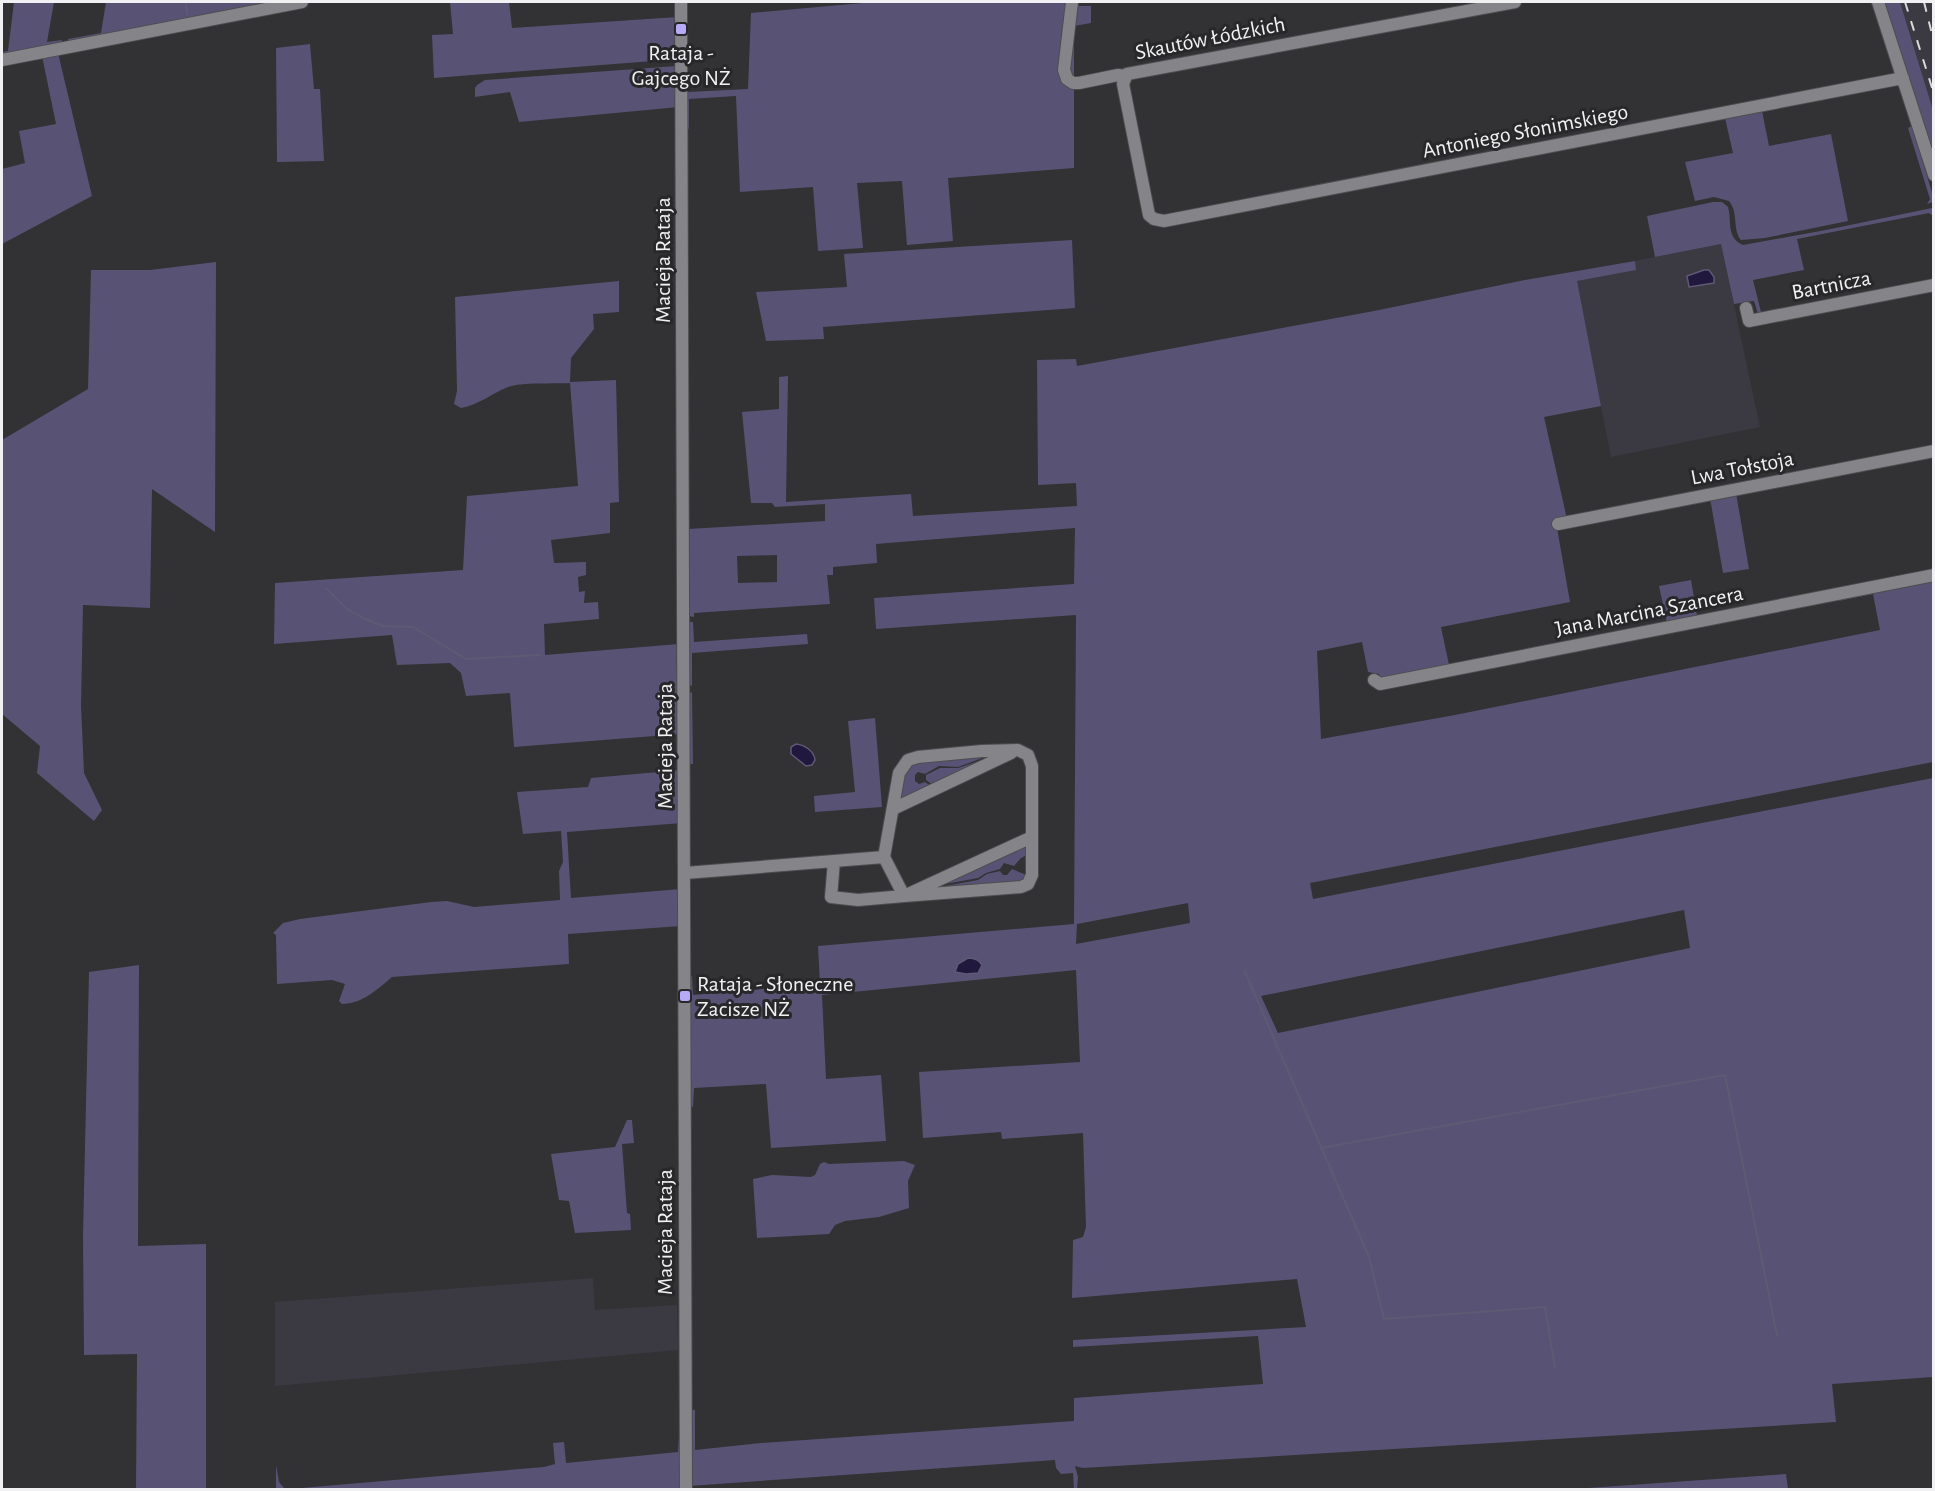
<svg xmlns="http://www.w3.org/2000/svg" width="1935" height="1491" font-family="'Alegreya Sans',sans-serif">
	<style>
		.built { fill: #3b3a43 }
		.green { fill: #585374; fill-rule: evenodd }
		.water { fill: #20183d; stroke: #5f5974; stroke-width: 1.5 }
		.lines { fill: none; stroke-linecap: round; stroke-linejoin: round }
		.stream { stroke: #5f5974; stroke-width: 2 }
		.minor-casing { stroke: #4d4d50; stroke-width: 14 }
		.minor { stroke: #858488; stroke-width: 12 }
		.rail { stroke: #d9d9db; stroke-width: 2; stroke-dasharray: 10 10; stroke-linecap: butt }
		.poi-dot { fill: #b7abf8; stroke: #28272a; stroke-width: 2 }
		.labels { text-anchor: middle; stroke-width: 6; stroke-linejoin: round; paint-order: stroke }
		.street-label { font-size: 22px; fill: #f1f1f3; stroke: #28272a }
		.poi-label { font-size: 22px; fill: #f1f1f3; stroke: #28272a }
	</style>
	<rect width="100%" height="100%" fill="#323134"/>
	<!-- built -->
	<path class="built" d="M1900,2H1933V110L1912,40Z
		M1721,244L1760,427L1611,457L1576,281L1635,270V261Z
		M593,1278L595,1310L677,1305L678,1350L275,1386V1302Z"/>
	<!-- green -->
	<path class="green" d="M14,2H54L47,42L62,40L60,46L2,57V52L8,51Z
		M106,2H285L70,44L68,39L101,33Z
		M450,2H509L512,28L678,17L679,59L434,78L432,35L453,34Z
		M874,2H1069L1059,75L1060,78L1074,86V168L948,178L953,241L907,245L902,181L857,183L863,248L818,251L813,187L740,192L736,96L689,99V129L686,127L685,63L688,61V92L748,89L751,13Z
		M1075,2H1078L1079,6H1091V23L1074,26V77L1069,76Z
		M1882,2H1900L1933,110V164Z
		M310,44L314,89H320L324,161L277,162L276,48Z
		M58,53L92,196L2,244V169L25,163L19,131L56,124L42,56Z
		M677,66L679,107L519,122L510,92L475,97V88L477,85L485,80Z
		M1781,106L1783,107L1762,111L1769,146L1831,134L1848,221L1765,238L1741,240C1732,229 1739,213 1729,201L1714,197L1695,201L1685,162L1733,153L1725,118Z
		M1912,126L1933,196V202L1927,204L1930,199L1908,128Z
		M1713,202H1722L1728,207C1732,221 1726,238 1743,245L1826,230L1932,208H1934L1933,216L1929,213L1797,239L1804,270L1753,280L1761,312L1781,308L1782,312L1758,314L1754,301L1734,304L1721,244L1655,257L1647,216Z
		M1072,240L1075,308L823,327L824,339L766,341L756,292L847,287L844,254Z
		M1635,261L1636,270L1577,281L1601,406L1544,417L1567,519L1557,528L1570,602L1441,627L1449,665L1381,679L1379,674L1368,672L1362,642L1317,651L1321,739L1455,715L1880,630L1873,594L1838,601L1839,597L1896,586L1898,589L1905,587L1907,584L1933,579V762L1310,883L1313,899L1933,778V1377L1832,1384L1836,1422L1083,1468L1075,1466L1078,1477L1077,1489H1074L1073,1473L1061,1474L1056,1468L1055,1460L689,1486L690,1410H695V1450L761,1443L1074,1421V1398L1263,1384L1258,1336L1073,1347V1340L1306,1327L1297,1279L1072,1298L1073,1240L1083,1237L1086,1227L1083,1133L1002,1139L1001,1132L923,1138L919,1072L1080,1062L1076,970L822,995L826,1079L881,1075L886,1141L771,1148L766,1084L694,1088L693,1107L688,1105L689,1000H692L689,978L692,976L693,995L820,984L818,946L1074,924L1076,615L876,629L874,598L1074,584L1075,528L876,544L877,563L833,567V575H827L830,604L694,613V617L689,616L688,529L825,521V504L775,507L772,503H751L742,412L779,409V377L788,376L786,502L911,494L913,516L1077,506L1076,483L1038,485L1037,360L1076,359L1077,366L1374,311L1525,280ZM777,555V582L738,583L737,556ZM1188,903L1190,923L1076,944L1077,924ZM1684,910L1690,948L1278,1033L1261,996Z
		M216,262L215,532L152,489L150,608L83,605L81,705L84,773L102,810L94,821L37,773L40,746L2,714V440L88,389L91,270H150Z
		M619,281V312L593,314L594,329L571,358L570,382L616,380L619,502L610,503V533L551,540L554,563L586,562V575L578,577L579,592L585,591L584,603L598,602L599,619L544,624L545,655L679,644L680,734L514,747L510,693L466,696L461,673L450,663L397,665L392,635L274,644L275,583L463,570L467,496L578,486L570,383C555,384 521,382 508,387C492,393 479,405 461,408L454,404L457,391L455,297Z
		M1736,493L1749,569L1723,573L1710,498Z
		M1691,580L1697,616L1667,623L1659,586Z
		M687,622H693L694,642L807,634L808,644L692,653V686L687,684Z
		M692,692L693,764H687L688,694Z
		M875,718L882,807L815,812L814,796L855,792L848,721Z
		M986,755L985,757L958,767L939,766L925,774L918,772L915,775V781L919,784L925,782L932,787L904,799L900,794L903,773L909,764Z
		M985,759L934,786L926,780V775L940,768H958Z
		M681,770L682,823L567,832L571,898L681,889V926L568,934L569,964L392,977C378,989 362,1004 342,1004L339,1001L345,984L332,980L277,984L276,935L273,933L283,923L300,919L431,902L447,901L474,907L560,900L559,871L563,862L561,831L523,834L517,792L588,787L591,778Z
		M1024,847L1029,854L1021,858L1014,866L1004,863L1000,869L986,873L978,878L945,884L943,882Z
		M1012,869L1029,876L1026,881L945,890V886L978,880L987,874L1000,871L1003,875H1007Z
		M139,965L138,1246L206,1244V1489H136L137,1354L84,1355L83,1235L89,972Z
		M627,1120H632L634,1143L622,1144L627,1213L630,1214L631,1230L575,1233L569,1201L559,1200L551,1154L615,1147Z
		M904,1161L915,1165L908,1181L909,1208L879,1217L845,1221L835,1225L829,1234L757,1238L753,1179L772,1175L811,1177L815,1175L820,1164L824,1162L829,1164Z
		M679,1436H681L682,1489L276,1490V1465L279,1482L284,1488L290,1489L544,1467L555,1464L553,1443L564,1442L566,1463L678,1452Z
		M1786,1474L1788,1489H1574Z"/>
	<!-- water -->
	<path class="water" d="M1704,270H1709L1714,277V283L1689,287L1687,276Z
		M796,744C805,745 814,751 815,760L812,765L806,766L791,754V747Z
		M968,958C974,958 979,959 982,965L978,973L966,974L955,972L958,964Z"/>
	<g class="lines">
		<!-- stream -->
		<path class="stream" d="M186,2L187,14
			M326,588L347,609L365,619L383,626L413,627L466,659L539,655
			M1245,972L1369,1257L1384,1319L1545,1307L1555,1368
			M1321,1148L1725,1075L1777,1336"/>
		<!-- minor casing -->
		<g class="minor-casing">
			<path id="minor" d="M681,2L686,1490
				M1072,2L1064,70L1067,79L1073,83H1079L1118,75L1125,76
				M1515,2L1127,74L1123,84L1149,215L1154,219L1164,221L1903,78
				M1878,2L1934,175
				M2,60L302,2
				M1746,308L1749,321L1934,285
				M1558,524L1934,451
				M1374,680L1380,684L1934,575
				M893,809L1011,753
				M834,861L831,897L858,900L904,896L1032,837
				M685,873L884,857L899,773L908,760L918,757L982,751L1018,750L1028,755L1032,766V875L1028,884L1021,887L904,896L884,857"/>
		</g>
		<!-- minor -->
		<use href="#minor" class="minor"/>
		<!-- rail -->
		<path class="rail" d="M1905,2L1934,94
			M1924,2L1934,42"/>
	</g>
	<!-- markers -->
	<g class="poi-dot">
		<rect x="675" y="23" width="12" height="12" rx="3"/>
		<rect x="679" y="990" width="12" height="12" rx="3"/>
	</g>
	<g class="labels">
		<!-- street labels -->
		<g class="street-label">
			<text transform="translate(1210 37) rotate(-11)" y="8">Skautów Łódzkich</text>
			<text transform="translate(1525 130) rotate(-11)" y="8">Antoniego Słonimskiego</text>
			<text transform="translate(662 260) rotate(-90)" y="8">Macieja Rataja</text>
			<text transform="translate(1831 284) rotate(-11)" y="8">Bartnicza</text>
			<text transform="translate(1742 467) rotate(-11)" y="8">Lwa Tołstoja</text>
			<text transform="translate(1649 610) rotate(-11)" y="8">Jana Marcina Szancera</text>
			<text transform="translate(664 746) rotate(-90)" y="8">Macieja Rataja</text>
			<text transform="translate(664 1232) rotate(-90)" y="8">Macieja Rataja</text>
		</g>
		<!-- poi labels -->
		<g class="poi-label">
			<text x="681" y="60">Rataja -<tspan x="681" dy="25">Gajcego NŻ</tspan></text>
			<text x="697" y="991" text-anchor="start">Rataja - Słoneczne<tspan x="697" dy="25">Zacisze NŻ</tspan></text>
		</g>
	</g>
	<!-- border -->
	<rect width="1935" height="1491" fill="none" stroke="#f1f1f3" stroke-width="6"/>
</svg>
